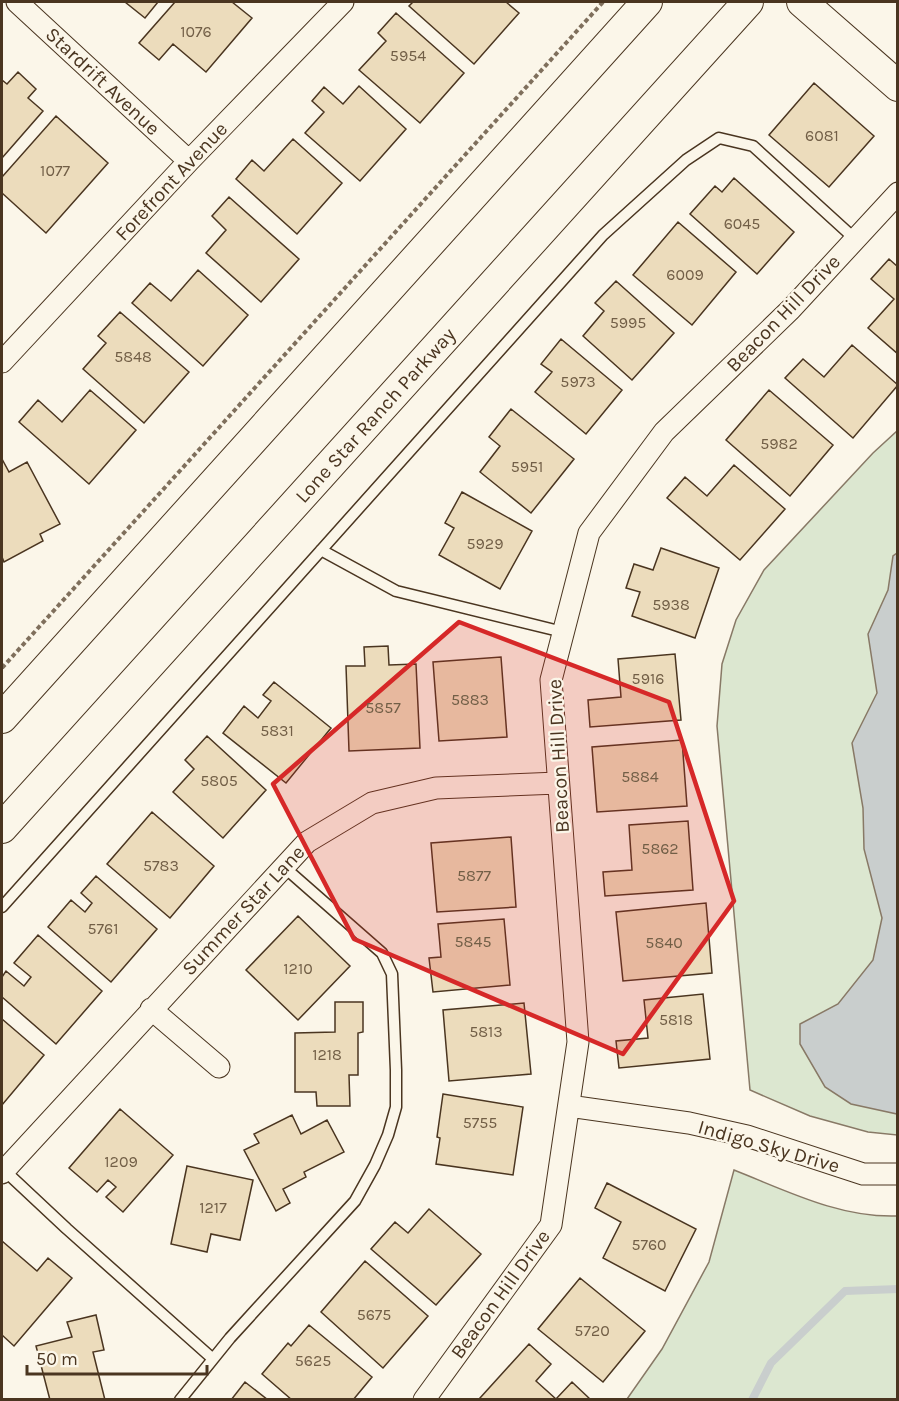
<svg xmlns="http://www.w3.org/2000/svg" width="899" height="1401" font-family="Karla,sans-serif">
	<style>
		.green { fill: #dce7d0; stroke: #887966; stroke-width: 1.5 }
		.water { fill: #c9cecd; stroke: #887966; stroke-width: 1.5 }
		.lines { fill: none; stroke-linecap: round; stroke-linejoin: round }
		.stream { stroke: #c9cecd; stroke-width: 8 }
		.building { fill: #ecdcbc; stroke: #4a3520; stroke-width: 1.5 }
		.lane-casing { stroke: #4a3520; stroke-width: 13 }
		.street-casing { stroke: #4a3520; stroke-width: 23 }
		.secondary-casing { stroke: #4a3520; stroke-width: 32 }
		.path { stroke: #7f6f5c; stroke-width: 4; stroke-dasharray: 4.5 3; stroke-linecap: butt }
		.lane { stroke: #fbf6e9; stroke-width: 10 }
		.street { stroke: #fbf6e9; stroke-width: 21 }
		.secondary { stroke: #fbf6e9; stroke-width: 30 }
		.marked { fill: #d62828; fill-opacity: 0.2; stroke: #d62828; stroke-width: 4.5; stroke-linejoin: round }
		.labels { text-anchor: middle; stroke-width: 4.5; stroke-linejoin: round; paint-order: stroke }
		.number-label { font-size: 16px; fill: #725f47 }
		.street-label { font-size: 20px; fill: #4a3520; stroke: #fbf6e9 }
	</style>
	<rect width="100%" height="100%" fill="#fbf6e9"/>
	<!-- green -->
	<path class="green" d="M897,431V1135L868,1132L810,1116L750,1090L717,726L722,664L736,620L764,570L873,453Z
		M734,1170C787,1191 840,1218 897,1216V1399H627L662,1349L709,1262Z"/>
	<!-- water -->
	<path class="water" d="M897,553V1114L851,1104L825,1087L800,1044V1024L838,1004L873,960L882,918L864,849L863,808L852,743L877,693L868,634L888,590L893,556Z"/>
	<g class="lines">
		<!-- stream -->
		<path class="stream" d="M752,1400L771,1363L845,1291L898,1289"/>
	</g>
	<!-- building -->
	<path class="building" d="M125,2H158L145,18Z
		M175,2H232L252,18L206,72L173,44L159,60L139,43Z
		M413,2H506L519,13L474,64L409,6Z
		M396,13L464,73L420,123L359,70L386,41L378,33Z
		M18,72L36,89L28,98L43,111L2,158V80L7,84Z
		M814,83L874,136L829,187L769,135Z
		M359,86L406,129L360,181L305,133L324,112L312,101L324,87L343,104Z
		M56,116L108,163L46,233L2,193V177Z
		M293,139L342,183L297,234L236,179L252,160L264,171Z
		M734,178L794,232L757,274L690,214L715,186L722,192Z
		M229,197L299,259L261,302L206,253L226,230L212,216Z
		M678,222L736,272L692,325L633,275Z
		M889,259L898,267V354L868,328L894,299L871,279Z
		M198,270L248,315L203,366L132,303L150,283L171,301Z
		M616,281L674,333L632,380L583,336L604,311L595,303Z
		M120,312L189,372L144,423L83,369L106,343L98,336Z
		M561,339L622,390L586,434L535,392L552,372L541,364Z
		M852,345L898,385L853,438L785,378L803,359L824,377Z
		M90,390L136,430L89,484L19,422L38,400L62,422Z
		M769,390L833,445L790,496L726,440Z
		M511,409L574,459L531,513L480,472L500,446L489,437Z
		M2,459L9,472L27,462L60,524L40,534L43,541L4,562L2,557Z
		M734,465L785,509L740,560L667,498L685,477L707,496Z
		M462,492L532,531L500,589L439,555L454,528L445,523Z
		M661,548L719,568L695,638L632,616L640,592L626,588L634,564L653,570Z
		M388,646L389,665L416,664L420,748L349,751L346,666H365L364,647Z
		M675,654L681,720L590,727L588,700L621,697L618,659Z
		M501,657L507,737L439,741L433,662Z
		M274,682L331,728L286,783L223,733L244,706L258,718L271,701L263,695Z
		M207,736L266,790L223,838L173,792L194,769L185,760Z
		M682,740L687,806L597,812L592,747Z
		M152,812L214,866L170,918L107,864Z
		M688,821L693,890L605,896L603,872L632,870L629,825Z
		M511,837L516,907L437,912L431,843Z
		M96,876L157,929L111,982L48,927L71,900L85,912L92,903L81,893Z
		M706,903L712,973L623,981L616,912Z
		M298,916L350,966L298,1020L246,970Z
		M504,919L510,985L433,992L429,958L441,957L438,924Z
		M38,935L102,991L56,1044L2,997V977L6,971L24,986L31,977L14,963Z
		M703,994L710,1059L619,1068L616,1041L648,1038L644,1000Z
		M335,1002H363V1032L358,1033V1075H349L350,1106H317L316,1092H295V1033L335,1032Z
		M524,1003L531,1074L449,1081L443,1010Z
		M2,1019L44,1055L2,1105Z
		M443,1094L523,1107L513,1175L436,1164L440,1138L437,1137Z
		M120,1109L173,1155L123,1212L106,1197L116,1187L108,1180L97,1192L69,1168Z
		M292,1115L301,1134L327,1120L344,1152L304,1172L306,1177L283,1189L290,1203L276,1211L244,1150L259,1143L254,1134Z
		M187,1166L253,1180L240,1240L211,1234L207,1252L171,1244Z
		M607,1183L696,1229L665,1291L603,1258L621,1222L595,1208Z
		M429,1209L481,1254L436,1305L371,1249L395,1222L408,1233Z
		M2,1241L37,1271L48,1258L72,1278L14,1346L2,1335Z
		M365,1261L428,1316L383,1368L321,1312Z
		M580,1278L645,1331L603,1382L538,1329Z
		M96,1315L104,1350L93,1352L105,1400H50L36,1346L72,1337L67,1322Z
		M309,1325L372,1377L353,1400H292L262,1374L288,1343L291,1346Z
		M529,1344L551,1364L536,1381L556,1399L572,1382L591,1400H482L480,1398Z
		M245,1382L268,1400H231Z"/>
	<g class="lines">
		<!-- lane casing -->
		<g class="lane-casing">
			<path id="lane" d="M321,550L396,591L563,632
				M2,907L603,235L686,160L719,138L753,146L855,239
				M4,1170L67,1229L213,1359
				M180,1400L230,1338L355,1201L375,1165L388,1135L396,1107V1070L392,974L382,953L284,867"/>
		</g>
		<!-- street casing -->
		<g class="street-casing">
			<path id="street" d="M17,2L189,161
				M2,362L189,161L343,2
				M151,1009L219,1067
				M569,1106L689,1123L747,1136L863,1174H898
				M2,1173L307,842L372,803L436,788L558,783
				M424,1400L551,1225L578,1042L551,680L589,533L664,432L791,309L898,193"/>
		</g>
		<!-- secondary casing -->
		<g class="secondary-casing">
			<path id="secondary" d="M802,2L898,86
				M2,718L647,2
				M2,828L748,2"/>
		</g>
		<!-- path -->
		<path class="path" d="M2,668L603,2"/>
		<!-- lane -->
		<use href="#lane" class="lane"/>
		<!-- street -->
		<use href="#street" class="street"/>
		<!-- secondary -->
		<use href="#secondary" class="secondary"/>
	</g>
	<!-- marked area -->
	<path class="marked" d="M459,622L669,702L734,901L623,1054L354,939L273,784Z"/>
	<g class="labels">
		<!-- number labels -->
		<g class="number-label">
			<text x="196" y="37">1076</text>
			<text x="408" y="61">5954</text>
			<text x="822" y="141">6081</text>
			<text x="55" y="176">1077</text>
			<text x="742" y="229">6045</text>
			<text x="685" y="280">6009</text>
			<text x="628" y="328">5995</text>
			<text x="133" y="362">5848</text>
			<text x="578" y="387">5973</text>
			<text x="779" y="449">5982</text>
			<text x="527" y="472">5951</text>
			<text x="485" y="549">5929</text>
			<text x="671" y="610">5938</text>
			<text x="648" y="684">5916</text>
			<text x="470" y="705">5883</text>
			<text x="383" y="713">5857</text>
			<text x="277" y="736">5831</text>
			<text x="640" y="782">5884</text>
			<text x="219" y="786">5805</text>
			<text x="660" y="854">5862</text>
			<text x="161" y="871">5783</text>
			<text x="474" y="881">5877</text>
			<text x="103" y="934">5761</text>
			<text x="473" y="947">5845</text>
			<text x="664" y="948">5840</text>
			<text x="298" y="974">1210</text>
			<text x="676" y="1025">5818</text>
			<text x="486" y="1037">5813</text>
			<text x="327" y="1060">1218</text>
			<text x="480" y="1128">5755</text>
			<text x="121" y="1167">1209</text>
			<text x="213" y="1213">1217</text>
			<text x="649" y="1250">5760</text>
			<text x="374" y="1320">5675</text>
			<text x="592" y="1336">5720</text>
			<text x="313" y="1366">5625</text>
		</g>
		<!-- street labels -->
		<g class="street-label">
			<text transform="translate(103 81) rotate(43)" y="7">Stardrift Avenue</text>
			<text transform="translate(171 181) rotate(-47)" y="7">Forefront Avenue</text>
			<text transform="translate(783 313) rotate(-46)" y="7">Beacon Hill Drive</text>
			<text transform="translate(375 415) rotate(-48)" y="7">Lone Star Ranch Parkway</text>
			<text transform="translate(558 756) rotate(-93)" y="7">Beacon Hill Drive</text>
			<text transform="translate(243 910) rotate(-47)" y="7">Summer Star Lane</text>
			<text transform="translate(769 1146) rotate(16)" y="7">Indigo Sky Drive</text>
			<text transform="translate(500 1294) rotate(-54)" y="7">Beacon Hill Drive</text>
		</g>
	</g>
	<!-- border -->
	<rect width="899" height="1401" fill="none" stroke="#4a3520" stroke-width="6"/>
	<!-- scale -->
	<path d="M27 1365v9h180v-9" fill="none" stroke="#4a3520" stroke-width="3"/>
	<text x="36" y="1365" font-size="18" fill="#4a3520" stroke="#fbf6e9" stroke-width="4.5" paint-order="stroke">50 m</text>
</svg>
